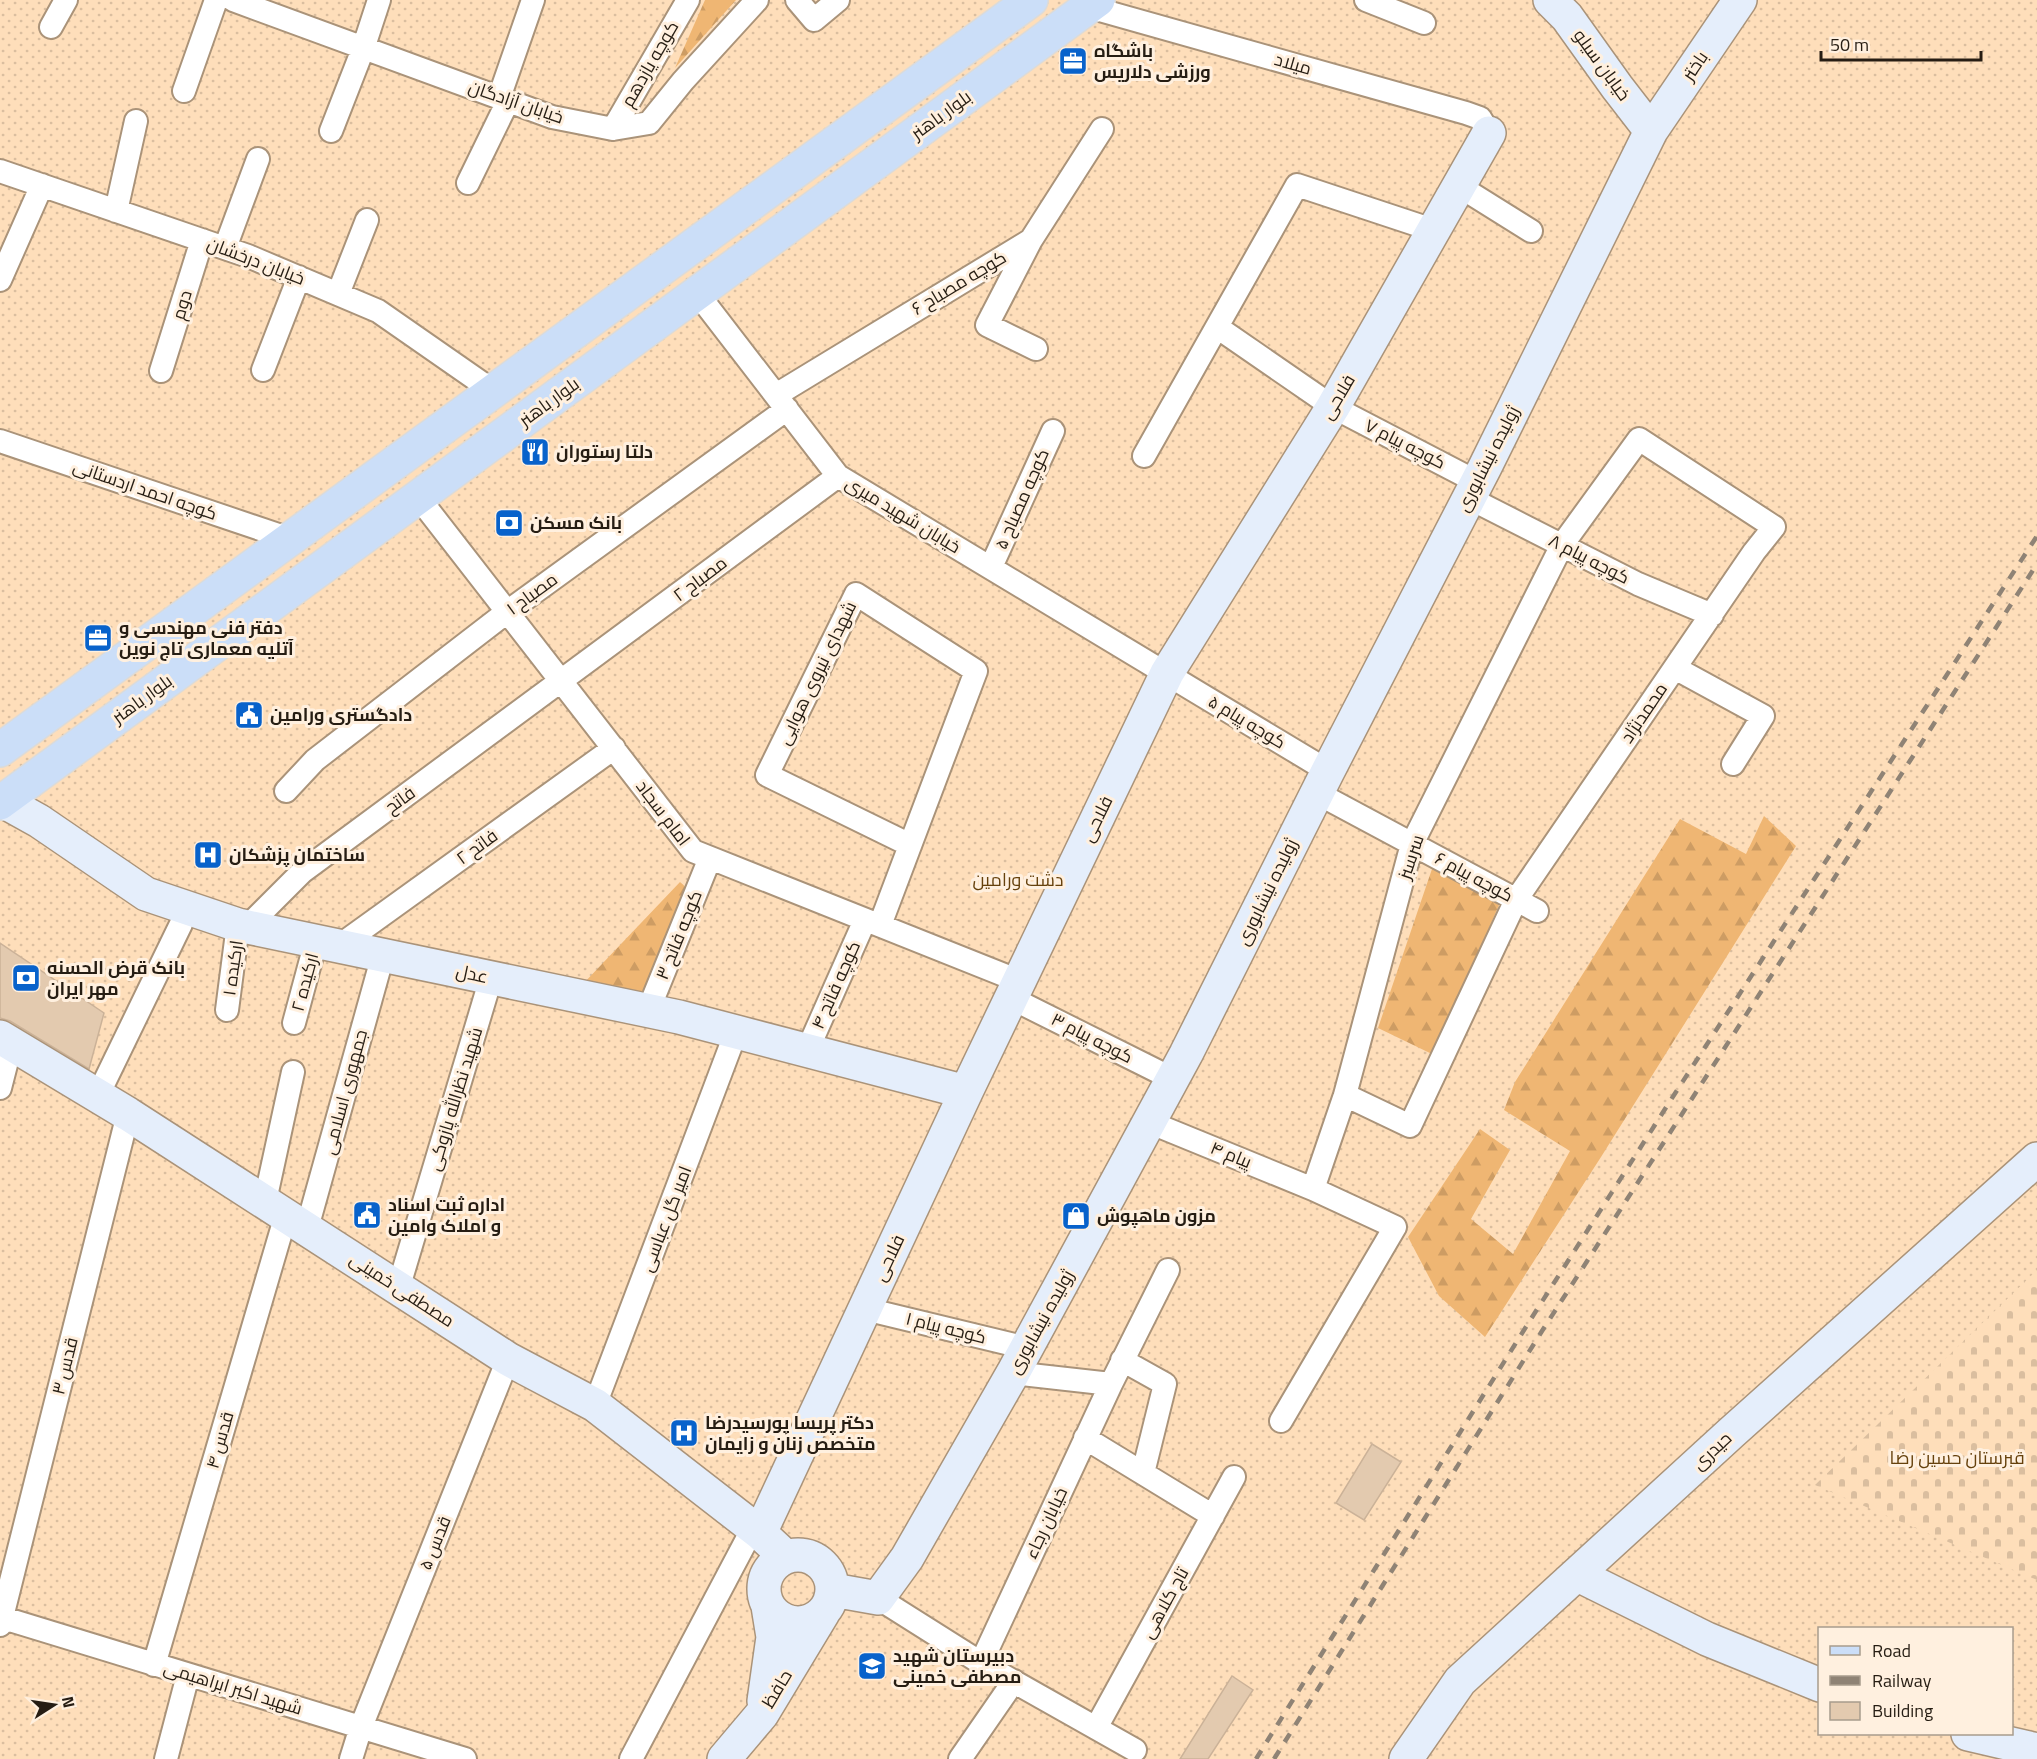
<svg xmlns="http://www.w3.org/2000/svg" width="2037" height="1759" font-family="'Titillium Web',Cairo,sans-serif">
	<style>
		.grass { fill: url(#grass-dots); fill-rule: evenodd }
		.forest { fill: url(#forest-firs) }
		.cemetery { fill: url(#cemetery-stones) }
		.building { fill: #e3caaf; stroke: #cbb298; stroke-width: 1.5 }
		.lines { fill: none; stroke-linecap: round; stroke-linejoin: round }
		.street-casing { stroke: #aa9379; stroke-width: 26 }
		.secondary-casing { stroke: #aa9379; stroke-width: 36 }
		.primary-casing { stroke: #dcdbd9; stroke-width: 36 }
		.street { stroke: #fff; stroke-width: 22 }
		.secondary { stroke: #e5eefb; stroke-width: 33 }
		.primary { stroke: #cbdef8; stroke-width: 33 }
		.rail { stroke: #8f8375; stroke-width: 4.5; stroke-dasharray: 10 10; stroke-linecap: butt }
		.labels { text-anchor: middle; stroke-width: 6; stroke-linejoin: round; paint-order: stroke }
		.poi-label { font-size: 18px; font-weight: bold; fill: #261d13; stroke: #fff0df; text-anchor: start }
		.street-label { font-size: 18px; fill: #261d13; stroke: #fff0df }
		.park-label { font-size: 18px; fill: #66410c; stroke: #fff0df }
	</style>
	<defs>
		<pattern id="grass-dots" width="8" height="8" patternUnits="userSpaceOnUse" patternTransform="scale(1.5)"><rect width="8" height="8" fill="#fedeba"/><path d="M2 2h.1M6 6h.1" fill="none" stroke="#dabe9f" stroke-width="1.8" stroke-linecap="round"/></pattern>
		<pattern id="forest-firs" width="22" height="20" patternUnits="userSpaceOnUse" patternTransform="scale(1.5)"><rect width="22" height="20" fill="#efb673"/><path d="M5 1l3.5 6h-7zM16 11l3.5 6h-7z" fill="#cd9c63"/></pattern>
		<pattern id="cemetery-stones" width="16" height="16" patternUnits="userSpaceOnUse" patternTransform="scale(1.5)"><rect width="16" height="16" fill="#fedeba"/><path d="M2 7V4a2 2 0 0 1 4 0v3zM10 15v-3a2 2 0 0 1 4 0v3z" fill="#dabe9f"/></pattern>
	</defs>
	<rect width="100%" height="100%" fill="#fff0df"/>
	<!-- grass -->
	<path class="grass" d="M0,0H2037V1759H0ZM1820,1628H2012V1734H1820Z"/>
	<!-- forest -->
	<path class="forest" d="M705,0H736L675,68Z
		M1764,816L1796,846L1601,1157L1485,1337L1439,1296L1408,1237L1480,1129L1510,1150L1471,1219L1513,1254L1570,1151L1504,1110L1515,1082L1680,819L1746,854Z
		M1433,866L1499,905L1434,1055L1378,1028Z
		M680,882L689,890L640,1001L582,985Z"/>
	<!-- cemetery -->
	<path class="cemetery" d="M2037,1270V1580L1815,1485Z"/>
	<!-- building -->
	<path class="building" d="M0,943L104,1013L89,1069L10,1021L0,1018Z
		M1372,1444L1401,1462L1364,1520L1336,1503Z
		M1232,1676L1253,1690L1208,1759H1180Z"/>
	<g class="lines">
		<!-- street casing -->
		<g class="street-casing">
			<path id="street" d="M233,0L552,117L613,129L649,123L683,81L757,0
				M797,0L814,20L838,0
				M1366,0L1424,23
				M1089,7L1466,113L1480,118L1489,133
				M51,27L66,0
				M184,91L216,0
				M499,98L533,0
				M613,129L688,0
				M331,131L363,49L379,0
				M0,171L248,256L378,311L493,391
				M468,183L508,101
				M1459,186L1531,231
				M116,211L136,121
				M1031,240L987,325L1036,349
				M225,248L258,159
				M0,280L42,185
				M697,293L838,476L1328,771
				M338,294L367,220
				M1217,327L1333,407L1477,482
				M263,370L299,277
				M161,371L202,240
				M776,395L1031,240L1102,129
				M0,441L290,539
				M1144,456L1297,185L1433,230
				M418,497L693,851L1019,981
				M1469,498L1638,584L1712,615
				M991,567L1053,431
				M1675,668L1763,716L1733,764
				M286,791L315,760L507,612L787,409
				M1317,793L1537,911
				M880,925L976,671L856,594L767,775L910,845
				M247,927L302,872L838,476
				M339,946L614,748
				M1011,998L1173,1079
				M227,1010L238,925
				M648,1011L710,858
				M294,1023L316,941
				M807,1051L865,920
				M0,1088L11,1045
				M98,1095L181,924
				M1149,1122L1313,1189L1395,1227L1281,1421
				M1313,1189L1345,1095L1412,844L1562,545L1639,439L1774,527L1754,552L1516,900L1410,1126L1345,1095
				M265,1201L293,1072
				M307,1228L383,955
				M398,1289L491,978
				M865,1309L1027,1348
				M1122,1360L1165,1384L1143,1473
				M1013,1373L1111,1384
				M595,1405L736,1032
				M1085,1438L1213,1516
				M878,1598L981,1663L1135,1750
				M0,1617L465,1759
				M0,1625L128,1114
				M981,1663L1111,1384L1168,1270
				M154,1665L286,1215
				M1096,1728L1234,1477
				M166,1759L188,1675
				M351,1759L361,1727L508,1359
				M631,1759L753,1528
				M960,1759L1014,1681"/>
		</g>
		<!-- secondary casing -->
		<g class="secondary-casing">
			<path id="secondary" d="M1550,0L1567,17L1617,87L1651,131
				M3,801L39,821L146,894L238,925L679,1017L966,1092
				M0,1037L128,1114L508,1359L595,1405L760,1533L786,1557
				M760,1533L966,1092L1167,673L1333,407L1489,133
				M764 1589a34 34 0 1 1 68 0a34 34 0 1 1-68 0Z
				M1578,1575L1707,1639L1820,1685
				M833,1590L878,1598L907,1558L1013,1373L1186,1054L1328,771L1485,467L1651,131L1740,0
				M764,1701L773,1637L768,1606
				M1968,1734L2037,1750
				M724,1759L762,1714L823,1613
				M1406,1759L1460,1681L1731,1433L2037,1159"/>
		</g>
		<!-- primary casing -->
		<g class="primary-casing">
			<path id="primary" d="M0,750L1031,0
				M0,803L1098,0"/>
		</g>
		<!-- street -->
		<use href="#street" class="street"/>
		<!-- secondary -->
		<use href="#secondary" class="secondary"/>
		<!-- primary -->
		<use href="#primary" class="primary"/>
		<!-- rail -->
		<path class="rail" d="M1256,1759L1529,1322L1674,1095L2037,536
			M1274,1759L1542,1331L2037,564"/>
	</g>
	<!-- icons -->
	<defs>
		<g id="office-square" transform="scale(1.5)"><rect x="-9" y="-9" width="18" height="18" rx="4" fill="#0862cb" stroke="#fff0df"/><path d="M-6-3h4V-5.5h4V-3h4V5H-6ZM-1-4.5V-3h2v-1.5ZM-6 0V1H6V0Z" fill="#fff"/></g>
		<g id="restaurant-square" transform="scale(1.5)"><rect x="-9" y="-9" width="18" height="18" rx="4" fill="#0862cb" stroke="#fff0df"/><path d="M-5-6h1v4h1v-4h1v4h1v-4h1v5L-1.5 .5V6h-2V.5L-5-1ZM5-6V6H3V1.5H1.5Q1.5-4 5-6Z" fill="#fff"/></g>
		<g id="bank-square" transform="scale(1.5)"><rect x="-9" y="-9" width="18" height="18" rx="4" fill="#0862cb" stroke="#fff0df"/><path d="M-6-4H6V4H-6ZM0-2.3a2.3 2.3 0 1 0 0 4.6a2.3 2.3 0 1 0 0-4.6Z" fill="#fff"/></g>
		<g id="civic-square" transform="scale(1.5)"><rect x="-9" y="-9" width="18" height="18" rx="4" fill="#0862cb" stroke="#fff0df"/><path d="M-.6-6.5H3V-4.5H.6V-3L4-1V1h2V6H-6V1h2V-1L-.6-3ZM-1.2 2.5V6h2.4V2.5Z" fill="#fff"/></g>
		<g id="hospital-square" transform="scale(1.5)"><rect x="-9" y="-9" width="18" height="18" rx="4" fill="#0862cb" stroke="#fff0df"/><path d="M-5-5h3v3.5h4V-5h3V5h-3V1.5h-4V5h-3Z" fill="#fff"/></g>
		<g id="shop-square" transform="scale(1.5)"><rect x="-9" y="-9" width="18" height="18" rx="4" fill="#0862cb" stroke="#fff0df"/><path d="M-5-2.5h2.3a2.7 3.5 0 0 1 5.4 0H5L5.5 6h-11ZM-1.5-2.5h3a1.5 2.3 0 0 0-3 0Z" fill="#fff"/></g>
		<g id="school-square" transform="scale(1.5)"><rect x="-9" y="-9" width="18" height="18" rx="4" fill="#0862cb" stroke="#fff0df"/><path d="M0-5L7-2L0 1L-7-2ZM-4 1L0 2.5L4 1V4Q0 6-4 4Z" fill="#fff"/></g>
	</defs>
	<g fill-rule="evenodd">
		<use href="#office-square" x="1073" y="61"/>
		<use href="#restaurant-square" x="535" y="452"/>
		<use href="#bank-square" x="509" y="523"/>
		<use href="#office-square" x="98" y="638"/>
		<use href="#civic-square" x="249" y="715"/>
		<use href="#hospital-square" x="208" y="855"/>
		<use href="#bank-square" x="26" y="978"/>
		<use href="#civic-square" x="367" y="1215"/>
		<use href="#shop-square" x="1076" y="1216"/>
		<use href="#hospital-square" x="684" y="1433"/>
		<use href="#school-square" x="872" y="1666"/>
	</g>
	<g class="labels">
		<!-- poi labels -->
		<g class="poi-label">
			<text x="1094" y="57">باشگاه<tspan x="1094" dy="21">ورزشی دلاریس</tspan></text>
			<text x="556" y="458">دلتا رستوران</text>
			<text x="530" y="529">بانک مسکن</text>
			<text x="119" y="634">دفتر فنی مهندسی و<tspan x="119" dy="21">آتلیه معماری تاج نوین</tspan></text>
			<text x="270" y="721">دادگستری ورامین</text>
			<text x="229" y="861">ساختمان پزشکان</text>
			<text x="47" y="974">بانک قرض الحسنه<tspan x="47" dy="21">مهر ایران</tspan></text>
			<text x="388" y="1211">اداره ثبت اسناد<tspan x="388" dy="21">و املاک وامین</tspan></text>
			<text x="1097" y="1222">مزون ماهپوش</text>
			<text x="705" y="1429">دکتر پریسا پورسیدرضا<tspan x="705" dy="21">متخصص زنان و زایمان</tspan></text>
			<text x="893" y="1662">دبیرستان شهید<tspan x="893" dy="21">مصطفی خمینی</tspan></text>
		</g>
		<!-- street labels -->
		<g class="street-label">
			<text transform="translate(650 64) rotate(-60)" y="6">کوچه یازدهم</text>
			<text transform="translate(1293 64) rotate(16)" y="6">میلاد</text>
			<text transform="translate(1602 65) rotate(54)" y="6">خیابان سیلو</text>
			<text transform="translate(1695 66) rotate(-56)" y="6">باختر</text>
			<text transform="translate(516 102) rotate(19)" y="6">خیابان آزادگان</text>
			<text transform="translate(941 115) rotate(-36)" y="6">بلوار باهنر</text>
			<text transform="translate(256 261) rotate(21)" y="6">خیابان درخشان</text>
			<text transform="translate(959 283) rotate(-31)" y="6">کوچه مصباح ۶</text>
			<text transform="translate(182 305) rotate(-73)" y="6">دوم</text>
			<text transform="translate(1338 397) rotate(-59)" y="6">فلاحی</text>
			<text transform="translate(549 402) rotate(-36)" y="6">بلوار باهنر</text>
			<text transform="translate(1405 444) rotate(27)" y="6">کوچه پیام ۷</text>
			<text transform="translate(1488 459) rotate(-63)" y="6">ژولیده نیشابوری</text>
			<text transform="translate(145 490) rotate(19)" y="6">کوچه احمد اردستانی</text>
			<text transform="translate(1022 499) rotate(-66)" y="6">کوچه مصباح ۵</text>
			<text transform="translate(903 515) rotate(31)" y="6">خیابان شهید میری</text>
			<text transform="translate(1589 559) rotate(27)" y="6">کوچه پیام ۸</text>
			<text transform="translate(700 579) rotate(-37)" y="6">مصباح ۲</text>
			<text transform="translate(532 594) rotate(-36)" y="6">مصباح ۱</text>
			<text transform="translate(817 673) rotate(-64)" y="6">شهدای نیروی هوایی</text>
			<text transform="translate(142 699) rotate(-36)" y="6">بلوار باهنر</text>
			<text transform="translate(1644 713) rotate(-56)" y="6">محمدنژاد</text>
			<text transform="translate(1247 722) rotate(31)" y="6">کوچه پیام ۵</text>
			<text transform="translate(400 800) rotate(-36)" y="6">فاتح</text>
			<text transform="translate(663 813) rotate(53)" y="6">امام سجاد</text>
			<text transform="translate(1097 819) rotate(-64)" y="6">فلاحی</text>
			<text transform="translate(477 847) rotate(-36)" y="6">فاتح ۲</text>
			<text transform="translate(1411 857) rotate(-71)" y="6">سرسبز</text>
			<text transform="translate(1474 877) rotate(28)" y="6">کوچه پیام ۶</text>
			<text transform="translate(1267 892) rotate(-64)" y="6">ژولیده نیشابوری</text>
			<text transform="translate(679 935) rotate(-68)" y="6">کوچه فاتح ۳</text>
			<text transform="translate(233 968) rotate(-82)" y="6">ارکیده ۱</text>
			<text transform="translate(472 974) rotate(12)" y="6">عدل</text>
			<text transform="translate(305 982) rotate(-75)" y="6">ارکیده ۲</text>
			<text transform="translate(836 985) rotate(-66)" y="6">کوچه فاتح ۴</text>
			<text transform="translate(1092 1038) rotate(27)" y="6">کوچه پیام ۳</text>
			<text transform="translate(345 1092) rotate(-75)" y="6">جمهوری اسلامی</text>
			<text transform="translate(455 1099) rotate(-73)" y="6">شهید نظرالله پازوکی</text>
			<text transform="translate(1231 1155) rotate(22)" y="6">پیام ۴</text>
			<text transform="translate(666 1219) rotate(-69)" y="6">امیر گل عباسی</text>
			<text transform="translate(889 1258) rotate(-65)" y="6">فلاحی</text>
			<text transform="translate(402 1290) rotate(33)" y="6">مصطفی خمینی</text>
			<text transform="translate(1041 1322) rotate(-61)" y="6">ژولیده نیشابوری</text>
			<text transform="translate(946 1328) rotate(14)" y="6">کوچه پیام ۱</text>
			<text transform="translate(65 1366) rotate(-76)" y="6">قدس ۳</text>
			<text transform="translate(220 1440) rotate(-74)" y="6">قدس ۴</text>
			<text transform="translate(1712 1451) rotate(-43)" y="6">حیدری</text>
			<text transform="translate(1046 1523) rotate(-65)" y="6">خیابان رجاء</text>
			<text transform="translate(435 1543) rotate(-68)" y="6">قدس ۵</text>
			<text transform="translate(1165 1603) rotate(-61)" y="6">تاج کلاهی</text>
			<text transform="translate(233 1688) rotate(17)" y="6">شهید اکبر ابراهیمی</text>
			<text transform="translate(777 1689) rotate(-59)" y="6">حافظ</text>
		</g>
		<!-- park labels -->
		<g class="park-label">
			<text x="1018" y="886">دشت ورامین</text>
			<text x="1957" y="1464">قبرستان حسین رضا</text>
		</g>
	</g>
	<!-- legend -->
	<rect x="1818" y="1627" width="195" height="108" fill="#fff0df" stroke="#a89c8d" stroke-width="1.5"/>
	<rect x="1830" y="1646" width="30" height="9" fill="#cbdef8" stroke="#a89c8d" stroke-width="1.5"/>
	<text x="1872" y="1657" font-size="18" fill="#261d13">Road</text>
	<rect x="1830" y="1676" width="30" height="9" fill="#8f8375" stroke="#a89c8d" stroke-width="1.5"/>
	<text x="1872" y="1687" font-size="18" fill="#261d13">Railway</text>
	<rect x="1830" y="1702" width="30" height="18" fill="#e3caaf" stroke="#a89c8d" stroke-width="1.5"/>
	<text x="1872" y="1717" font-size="18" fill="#261d13">Building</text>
	<!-- north arrow -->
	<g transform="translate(54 1705) rotate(78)" stroke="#fff0df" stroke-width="4.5" paint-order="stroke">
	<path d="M0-4.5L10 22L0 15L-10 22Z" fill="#261d13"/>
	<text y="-9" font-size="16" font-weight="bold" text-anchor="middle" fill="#261d13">N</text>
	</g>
	<!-- scale -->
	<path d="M1821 51v9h160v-9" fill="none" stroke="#261d13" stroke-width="3"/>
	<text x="1830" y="51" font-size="18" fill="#261d13" stroke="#fff0df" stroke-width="4.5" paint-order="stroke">50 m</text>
</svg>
